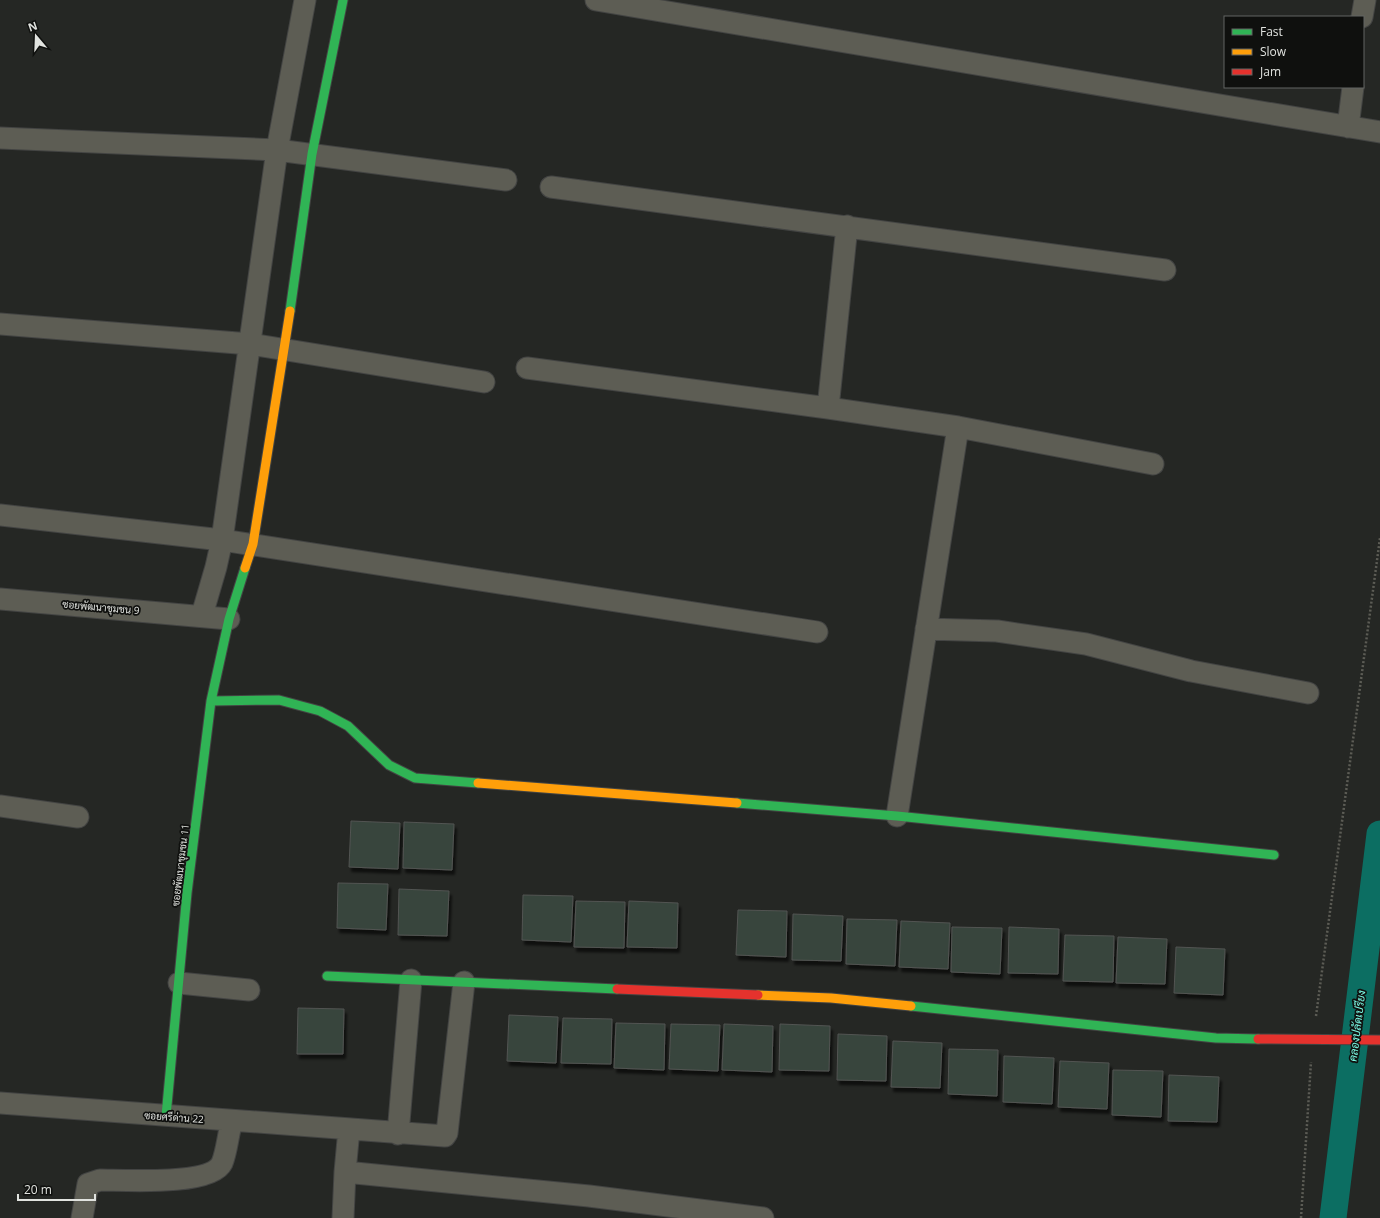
<svg xmlns="http://www.w3.org/2000/svg" width="1380" height="1218" font-family="'Open Sans',Sarabun,sans-serif">
	<style>
		.lines { fill: none; stroke-linecap: round; stroke-linejoin: round }
		.canal { stroke: #0c6e62; stroke-width: 27 }
		.building { fill: #38453d; stroke: #525452; filter: url(#shadow) }
		.street-casing { stroke: #434443; stroke-width: 23 }
		.fast-casing { stroke: #434443; stroke-width: 11 }
		.slow-casing { stroke: #434443; stroke-width: 11 }
		.jam-casing { stroke: #434443; stroke-width: 11 }
		.path { stroke: #5c5c55; stroke-width: 2.5; stroke-dasharray: 2 2; stroke-linecap: butt }
		.street { stroke: #5d5d54; stroke-width: 21 }
		.fast { stroke: #30b455; stroke-width: 9 }
		.slow { stroke: #ff9f0a; stroke-width: 9 }
		.jam { stroke: #e5322d; stroke-width: 9 }
		.labels { text-anchor: middle; stroke-width: 3.5; stroke-linejoin: round; paint-order: stroke }
		.street-label { font-size: 10px; fill: #e1e3df; stroke: #0f100e }
		.water-label { font-size: 11px; font-style: italic; fill: #7bfbe6; stroke: #0f100e }
	</style>
	<defs>
		<filter id="shadow"><feDropShadow dx="2.5" dy="4.5" stdDeviation="1" flood-color="#0009"/></filter>
	</defs>
	<rect width="100%" height="100%" fill="#252724"/>
	<g class="lines">
		<!-- canal -->
		<path class="canal" d="M1333,1218L1380,834"/>
	</g>
	<!-- building -->
	<path class="building" d="M351,821L400,823L398,869L349,867Z
		M404,822L454,824L452,870L403,868Z
		M338,883L388,884L386,930L337,928Z
		M399,889L449,891L447,936L398,935Z
		M523,895L573,896L571,942L522,940Z
		M576,901L625,902L624,948L574,947Z
		M629,901L678,903L677,948L627,947Z
		M738,910L787,911L786,957L736,955Z
		M793,914L843,916L841,961L792,960Z
		M847,919L897,920L895,966L846,964Z
		M901,921L950,923L948,969L899,967Z
		M952,927L1002,928L1000,974L951,972Z
		M1009,927L1059,929L1058,974L1008,973Z
		M1065,935L1114,936L1113,982L1063,981Z
		M1118,937L1167,939L1165,984L1116,983Z
		M1176,947L1225,949L1223,995L1174,993Z
		M298,1008L344,1009L343,1054H297Z
		M509,1015L558,1017L556,1063L507,1061Z
		M563,1018L612,1019L611,1064L561,1063Z
		M616,1023L665,1024L664,1070L614,1068Z
		M671,1024L720,1025L718,1071L669,1069Z
		M724,1024L773,1026L772,1072L722,1070Z
		M780,1024L830,1026L829,1071L779,1070Z
		M838,1034L887,1036L886,1081L837,1080Z
		M893,1041L942,1043L940,1088L891,1087Z
		M949,1049L998,1050L997,1096L948,1094Z
		M1004,1056L1054,1058L1052,1104L1003,1102Z
		M1060,1061L1109,1063L1107,1109L1058,1107Z
		M1113,1070L1163,1071L1161,1117L1112,1115Z
		M1169,1075L1219,1077L1217,1122L1168,1121Z"/>
	<g class="lines">
		<!-- street casing -->
		<g class="street-casing">
			<path id="street" d="M596,0L1380,132
				M1362,17L1365,0
				M1348,127L1353,87
				M0,138L277,150L506,180
				M551,187L1165,270
				M0,324L250,344L484,382
				M527,368L828,408L958,427L1153,464
				M828,408L847,226
				M0,515L222,540L817,632
				M0,599L229,619
				M202,615L216,567L222,540L277,150L305,0
				M926,629L997,631L1086,644L1191,671L1308,693
				M0,806L78,817
				M897,816L958,427
				M179,983L249,990
				M0,1103L445,1136L447,1133L464,982
				M398,1134L411,980
				M345,1172L589,1196L763,1218
				M82,1218L88,1184L100,1180C123,1180 211,1186 222,1163C227,1151 228,1134 232,1121
				M343,1218L345,1172L349,1129"/>
		</g>
		<!-- fast casing -->
		<g class="fast-casing">
			<path id="fast" d="M290,311L312,154L343,0
				M211,701L279,700L320,711L348,726L389,765L415,778L478,783
				M737,803L897,816L1274,855
				M327,976L617,989
				M911,1006L1216,1038L1258,1039
				M166,1116L187,893L211,701L229,619L245,568"/>
		</g>
		<!-- slow casing -->
		<g class="slow-casing">
			<path id="slow" d="M245,568L253,544L290,311
				M478,783L737,803
				M758,995L831,998L911,1006"/>
		</g>
		<!-- jam casing -->
		<g class="jam-casing">
			<path id="jam" d="M617,989L758,995
				M1258,1039L1380,1040"/>
		</g>
		<!-- path -->
		<path class="path" d="M1316,1016L1380,538
			M1301,1218L1311,1062"/>
		<!-- street -->
		<use href="#street" class="street"/>
		<!-- fast -->
		<use href="#fast" class="fast"/>
		<!-- slow -->
		<use href="#slow" class="slow"/>
		<!-- jam -->
		<use href="#jam" class="jam"/>
	</g>
	<g class="labels">
		<!-- street labels -->
		<g class="street-label">
			<text transform="translate(101 607) rotate(5)" y="4">ซอยพัฒนาชุมชน 9</text>
			<text transform="translate(180 865) rotate(-83)" y="4">ซอยพัฒนาชุมชน 11</text>
			<text transform="translate(174 1117) rotate(4)" y="4">ซอยศรีด่าน 22</text>
		</g>
		<!-- water labels -->
		<g class="water-label">
			<text transform="translate(1357 1026) rotate(-83)" y="4">คลองปลัดเปรียง</text>
		</g>
	</g>
	<!-- legend -->
	<rect x="1224" y="16" width="140" height="72" fill="#0f100e" stroke="#636462"/>
	<rect x="1232" y="29" width="20" height="6" fill="#30b455" stroke="#636462"/>
	<text x="1260" y="36" font-size="12" fill="#e1e3df">Fast</text>
	<rect x="1232" y="49" width="20" height="6" fill="#ff9f0a" stroke="#636462"/>
	<text x="1260" y="56" font-size="12" fill="#e1e3df">Slow</text>
	<rect x="1232" y="69" width="20" height="6" fill="#e5322d" stroke="#636462"/>
	<text x="1260" y="76" font-size="12" fill="#e1e3df">Jam</text>
	<!-- north arrow -->
	<g transform="translate(36 36) rotate(341)" stroke="#0f100e" stroke-width="3" paint-order="stroke">
	<path d="M0-3L7 15L0 10L-7 15Z" fill="#e1e3df"/>
	<text y="-6" font-size="11" font-weight="bold" text-anchor="middle" fill="#e1e3df">N</text>
	</g>
	<!-- scale -->
	<path d="M18 1194v6h77v-6" fill="none" stroke="#e1e3df" stroke-width="2"/>
	<text x="24" y="1194" font-size="12" fill="#e1e3df" stroke="#0f100e" stroke-width="3" paint-order="stroke">20 m</text>
</svg>
